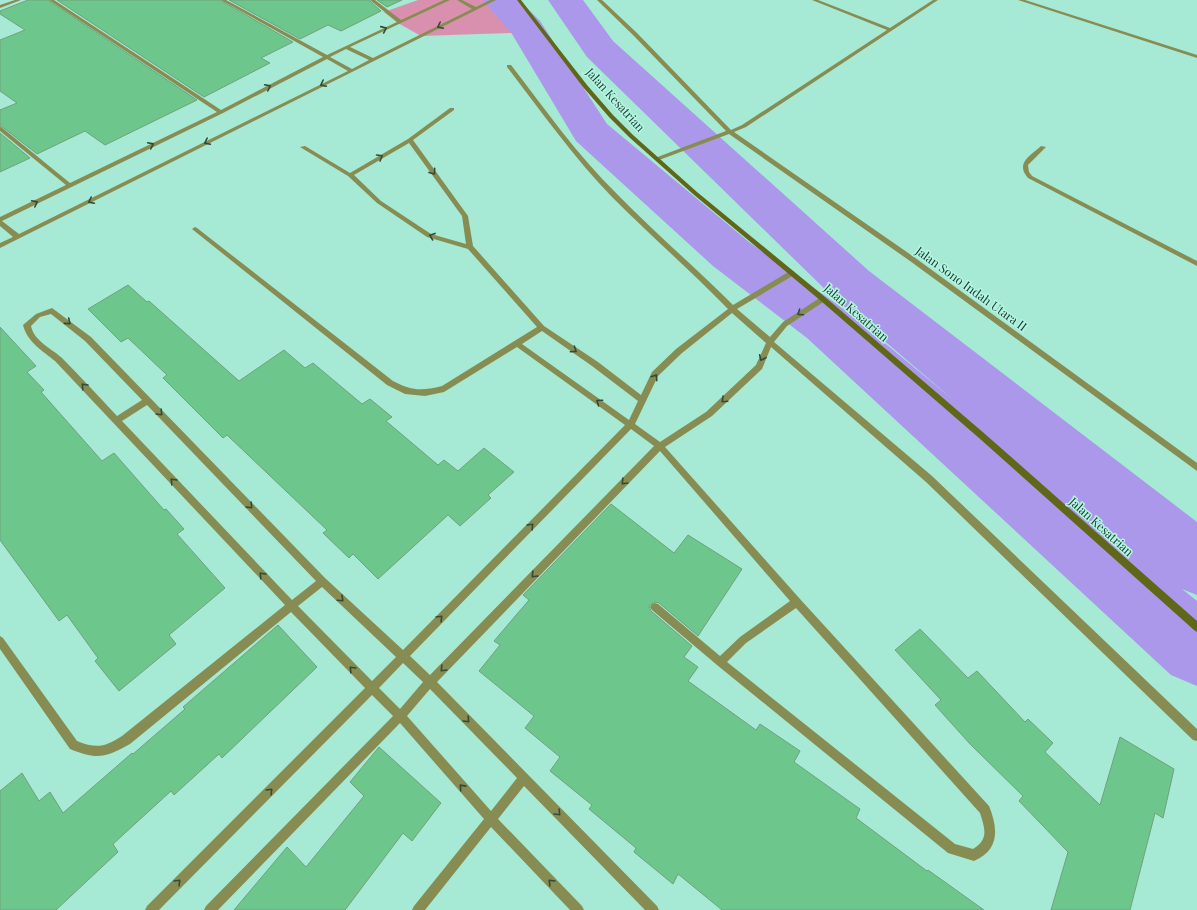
<svg xmlns="http://www.w3.org/2000/svg" width="1197" height="910" font-family="'Playfair Display',serif">
	<style>
		.green { fill: #d990ae }
		.lines { fill: none; stroke-linecap: round; stroke-linejoin: round }
		.river { fill: #ab98eb; fill-rule: evenodd }
		.building { fill: #6dc68c; stroke: #70a17f }
		.street { fill: #878d52; fill-rule: evenodd }
		.secondary { fill: #616719; fill-rule: evenodd }
		.oneway { stroke: #334a38 }
		.labels { text-anchor: middle; stroke-width: 3; stroke-linejoin: round; paint-order: stroke }
		.street-label { font-size: 12px; fill: #1e3932; stroke: #b3f6e1 }
	</style>
	<rect width="100%" height="100%" fill="#a6e9d4"/>
	<!-- green -->
	<path class="green" d="M418,0H514L541,32L421,36L398,23L384,12Z"/>
	<g class="lines">
		<!-- river -->
		<path class="river" d="M483,0H519L540,21L607,124L749,242L845,310L957,403L833,297L587,57L548,0H583L613,41L869,271L1197,522V595L1182,589L1197,601V686L1171,675L807,338L713,266L576,141L512,34Z"/>
	</g>
	<!-- building -->
	<path class="building" d="M28,0H48L197,100L105,145L85,131L37,154L0,125V110L17,103L0,91V40L25,30L0,14V11Z
		M57,0H220L293,42L261,58L270,63L204,97Z
		M229,0H369L381,11L341,31L328,25L300,39Z
		M377,0H402L387,7Z
		M0,133L30,158L0,172Z
		M128,285L147,302L149,301L239,381L284,350L305,368L313,363L362,404L370,399L392,417L386,421L438,465L444,460L458,471L484,448L514,472L488,495L491,498L460,526L448,515L378,579L353,554L349,558L323,533L327,530L227,435L223,438L163,378L167,375L128,338L121,342L88,309Z
		M0,327L36,366L27,372L44,390L41,392L102,461L114,453L164,510L166,509L184,529L177,534L225,588L169,635L176,644L119,691L95,661L98,658L67,615L59,621L0,540Z
		M611,504L674,553L688,535L742,569L698,636L659,603L655,602L649,606L651,611L692,646L684,657L698,667L688,681L756,730L760,724L800,751L794,762L860,809L856,818L927,871L928,870L984,910H722L678,874L673,884L634,852L636,848L589,809L592,805L550,771L560,757L525,728L534,716L479,671L500,645L494,641L529,600L523,595Z
		M278,625L317,667L222,758L219,754L174,795L171,791L113,844L118,852L56,910H0V791L22,773L39,801L50,792L63,813L132,753L133,754L185,709L183,707Z
		M920,629L968,678L977,671L1025,722L1028,719L1053,743L1045,752L1100,805L1120,737L1174,769L1163,818L1155,813L1130,910H1051L1068,852L1019,801L1023,796L970,744L935,705L941,700L895,650Z
		M379,747L441,803L412,841L403,833L345,910H234L287,847L306,867L364,796L350,782Z"/>
	<g class="lines">
		<!-- street -->
		<path class="street" d="M15,0H21L0,8V5Z
			M49,0H54L221,110L323,57L221,0H226L327,55L397,22L370,0H375L401,20L444,0H450L350,47L373,58L472,9L457,0H462L476,7L490,0H496L0,248V243L13,237L0,226V217L66,185L0,131V126L70,183L217,112ZM346,49L369,60L352,69L330,57ZM327,59L348,71L19,234L2,221L223,113Z
			M597,0H602L637,33L731,130L742,125L887,30L812,0H818L890,28L933,0H938L746,127L734,132L914,257L1197,463V471L910,261L729,134L659,160H655V158L726,131L633,35Z
			M1018,0H1025L1197,55V58Z
			M507,65H511C545,109 577,155 617,194C654,232 695,267 733,305L790,271H794V275L737,309L770,337L783,322L821,297H825V301L787,326L774,342L932,476L1197,729V741L1193,740L926,482L771,347L762,369L712,416L665,447L800,599L989,806C998,828 1000,850 974,861L948,853L717,665L652,610L650,607L652,604L655,603L658,604L720,656L740,637L790,601L660,451L437,682L657,906L659,910H645L524,786L498,819L582,906L584,910H570L491,827L425,910H412L414,906L484,819L400,723L218,910H204L206,906L393,716L372,695L159,910H145L147,906L365,688L291,612L130,744C105,758 97,760 70,749L0,649V636L3,638L77,741C97,749 105,747 122,736L285,605L55,361C43,351 27,342 23,325L36,314L52,308L91,337L325,578L403,650L625,425L517,347L444,392L425,396L405,394L387,385L192,229L195,227L197,228L393,381C412,391 421,391 442,386L537,327L468,249L427,237L377,203L348,176L300,147L305,146L350,173L408,139L450,108H454V110L413,140L468,216L473,246L544,326L598,362L641,395L652,372L676,349L728,309C690,270 650,235 612,197C573,157 541,111 507,67ZM409,143L462,216L466,244L431,234L381,201L354,175ZM732,313L766,343L756,365L706,412L660,442L635,424L658,376L682,353ZM51,314L85,341L142,400L117,416C99,397 81,377 62,358C51,348 34,341 31,326L40,317ZM542,331L592,366L638,401L629,420L522,344ZM147,405L316,581L292,600L122,421ZM631,429L654,446L430,675L410,656ZM322,587L396,657L372,681L298,606ZM796,608L980,813C985,829 989,839 973,849L955,844L727,662L746,643ZM403,663L423,682L400,709L379,688ZM430,689L517,778L491,811L407,716Z
			M1041,146L1046,147L1028,165L1029,172L1032,176L1197,261V266L1028,178C1015,163 1030,156 1041,146Z"/>
		<!-- secondary -->
		<path class="secondary" d="M517,0H521L587,85L613,115L633,135L697,192L825,297L985,434L1197,621V632L1194,630L979,438L821,301L693,194L629,137L609,117L583,87Z"/>
	</g>
	<!-- one-way arrows -->
	<defs><path id="oneway-chevron" d="M-2-3.5L2.5 0L-2 3.5" fill="none" stroke-width="1.6" stroke-linecap="round" stroke-linejoin="round"/></defs>
	<g class="oneway">
		<use href="#oneway-chevron" transform="translate(440 26) rotate(153)"/>
		<use href="#oneway-chevron" transform="translate(384 29) rotate(-24)"/>
		<use href="#oneway-chevron" transform="translate(323 84) rotate(153)"/>
		<use href="#oneway-chevron" transform="translate(268 87) rotate(-27)"/>
		<use href="#oneway-chevron" transform="translate(207 142) rotate(153)"/>
		<use href="#oneway-chevron" transform="translate(151 145) rotate(-26)"/>
		<use href="#oneway-chevron" transform="translate(380 157) rotate(-30)"/>
		<use href="#oneway-chevron" transform="translate(433 172) rotate(54)"/>
		<use href="#oneway-chevron" transform="translate(91 201) rotate(153)"/>
		<use href="#oneway-chevron" transform="translate(35 203) rotate(-27)"/>
		<use href="#oneway-chevron" transform="translate(432 236) rotate(-160)"/>
		<use href="#oneway-chevron" transform="translate(800 313) rotate(146)"/>
		<use href="#oneway-chevron" transform="translate(68 322) rotate(40)"/>
		<use href="#oneway-chevron" transform="translate(574 350) rotate(34)"/>
		<use href="#oneway-chevron" transform="translate(762 358) rotate(114)"/>
		<use href="#oneway-chevron" transform="translate(655 377) rotate(-56)"/>
		<use href="#oneway-chevron" transform="translate(84 386) rotate(-133)"/>
		<use href="#oneway-chevron" transform="translate(724 400) rotate(137)"/>
		<use href="#oneway-chevron" transform="translate(599 402) rotate(-145)"/>
		<use href="#oneway-chevron" transform="translate(160 413) rotate(46)"/>
		<use href="#oneway-chevron" transform="translate(173 481) rotate(-133)"/>
		<use href="#oneway-chevron" transform="translate(624 482) rotate(134)"/>
		<use href="#oneway-chevron" transform="translate(250 506) rotate(46)"/>
		<use href="#oneway-chevron" transform="translate(531 526) rotate(-45)"/>
		<use href="#oneway-chevron" transform="translate(262 575) rotate(-133)"/>
		<use href="#oneway-chevron" transform="translate(534 575) rotate(134)"/>
		<use href="#oneway-chevron" transform="translate(341 599) rotate(43)"/>
		<use href="#oneway-chevron" transform="translate(440 618) rotate(-45)"/>
		<use href="#oneway-chevron" transform="translate(352 669) rotate(-134)"/>
		<use href="#oneway-chevron" transform="translate(443 669) rotate(134)"/>
		<use href="#oneway-chevron" transform="translate(467 720) rotate(46)"/>
		<use href="#oneway-chevron" transform="translate(462 787) rotate(-132)"/>
		<use href="#oneway-chevron" transform="translate(270 791) rotate(-45)"/>
		<use href="#oneway-chevron" transform="translate(558 813) rotate(46)"/>
		<use href="#oneway-chevron" transform="translate(178 882) rotate(-45)"/>
		<use href="#oneway-chevron" transform="translate(551 882) rotate(-134)"/>
	</g>
	<g class="labels">
		<!-- street labels -->
		<g class="street-label">
			<text transform="translate(615 100) rotate(48)" y="4">Jalan Kesatrian</text>
			<text transform="translate(971 289) rotate(36)" y="4">Jalan Sono Indah Utara II</text>
			<text transform="translate(856 313) rotate(41)" y="4">Jalan Kesatrian</text>
			<text transform="translate(1101 527) rotate(42)" y="4">Jalan Kesatrian</text>
		</g>
	</g>
</svg>
